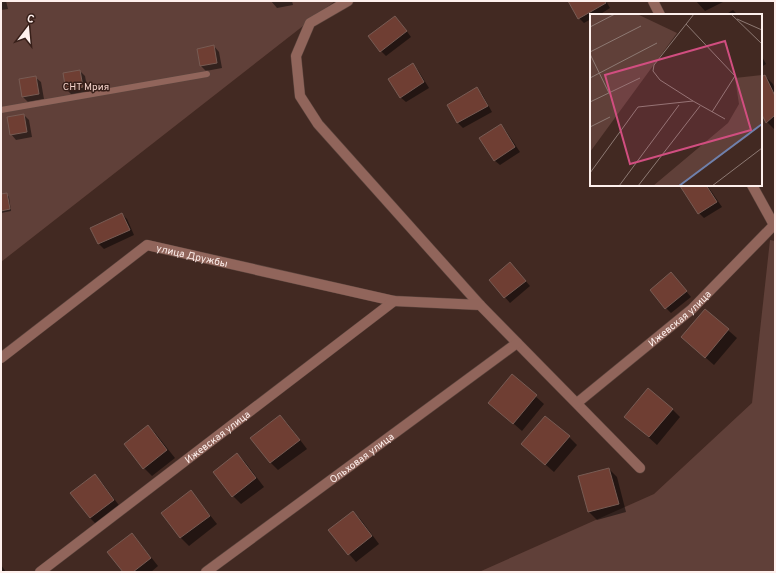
<svg xmlns="http://www.w3.org/2000/svg" width="776" height="573" font-family="Overpass,sans-serif">
	<style>
		.green { fill: #604039 }
		.shadow { fill: #0007 }
		.building { fill: #6f3e33; stroke: #775b53 }
		.lines { fill: none; stroke-linecap: round; stroke-linejoin: round }
		.lane-casing { stroke: #5c453e; stroke-width: 7 }
		.street-casing { stroke: #5c453e; stroke-width: 11 }
		.lane { stroke: #91655b; stroke-width: 6 }
		.street { stroke: #91655b; stroke-width: 10 }
		.labels { text-anchor: middle; stroke-width: 3; stroke-linejoin: round; paint-order: stroke }
		.park-label { font-size: 10px; fill: #f5d3cb; stroke: #371f19 }
		.street-label { font-size: 10px; fill: #fef0ed; stroke: #371f19 }
		.inset-river { fill: none; stroke: #6f80ac; stroke-width: 2 }
		.inset-road { fill: none; stroke: #8d7973; stroke-width: 1 }
		.view { fill: #d14e80; fill-opacity: 0.15; stroke: #d14e80; stroke-width: 2 }
		.inset-edge { fill: none; stroke: #fef0ed; stroke-width: 2 }
	</style>
	<rect width="100%" height="100%" fill="#422922"/>
	<!-- green -->
	<path class="green" d="M1,1H335L1,262Z
		M770,240L775,241V572H479L654,494L752,403Z"/>
	<!-- shadow -->
	<path class="shadow" d="M1,1H6L8,9L1,10Z
		M271,1H292L293,5L277,8Z
		M569,1H606L610,8L599,15H591V19L584,23L579,18Z
		M696,1H725L705,11Z
		M733,10L738,15H725Z
		M400,22L411,37L386,56L381,51Z
		M214,46L219,52L222,68L206,71L201,66Z
		M761,55L766,64L761,67Z
		M412,65L418,70L429,88L406,102L400,97Z
		M80,71L85,76L88,92L72,95L67,90Z
		M765,76L773,84L775,89V130L767,122L761,110V78Z
		M35,77L41,82L44,99L28,102L23,97Z
		M477,89L482,94L492,112L463,128L458,123L448,105Z
		M24,115L29,120L32,137L16,140L11,134Z
		M501,125L506,131L520,152L500,165L494,160Z
		M684,185H707L722,207L704,218L699,213Z
		M7,194L9,197L11,211L1,213V195Z
		M122,214L127,219L134,235L104,249L99,244L92,228Z
		M510,263L530,286L510,303L490,280Z
		M676,279L691,297L671,313L666,308Z
		M705,310L737,338L714,365L682,337Z
		M513,376L544,404L522,431L490,403Z
		M672,409L680,417L657,445L626,417Z
		M280,416L288,424L307,449L278,470L271,463L252,438Z
		M148,426L156,434L175,458L152,476L144,468Z
		M569,437L577,445L554,472L522,444Z
		M237,454L245,462L264,487L241,504L233,496Z
		M609,469L617,477L626,512L597,520L589,512Z
		M95,476L103,484L121,508L98,526L90,518L72,494Z
		M190,492L198,500L217,524L189,546L181,538L162,513Z
		M353,512L361,520L379,544L356,562L349,554Z
		M132,534L139,542L158,566L151,572H124Z
		M1,565L6,572H1Z"/>
	<!-- building -->
	<path class="building" d="M568,1H605L606,3L578,19Z
		M395,16L407,31L380,52L368,36Z
		M214,45L217,63L200,66L197,49Z
		M413,63L424,82L400,98L388,79Z
		M80,70L83,87L66,91L63,73Z
		M765,75L775,96V115L766,123L761,113V77Z
		M36,76L39,94L22,97L19,79Z
		M477,87L488,106L457,123L447,105Z
		M24,114L27,132L10,135L7,117Z
		M501,124L515,147L494,161L479,138Z
		M682,185H706L717,202L698,214L680,186Z
		M7,193L10,209L1,211V194Z
		M122,213L130,230L98,244L90,228Z
		M510,262L526,281L504,298L489,280Z
		M671,272L687,291L665,309L650,290Z
		M705,309L729,329L705,358L681,337Z
		M512,374L537,395L513,424L488,403Z
		M648,388L673,409L649,437L624,417Z
		M280,415L300,440L270,463L250,438Z
		M545,416L570,436L545,465L521,444Z
		M148,425L167,450L143,469L124,444Z
		M237,453L256,478L232,497L213,472Z
		M609,468L619,504L588,512L578,476Z
		M95,474L114,500L90,518L70,493Z
		M191,490L210,516L180,538L161,513Z
		M353,511L372,536L348,555L328,530Z
		M132,533L151,558L133,572H123L107,552Z"/>
	<g class="lines">
		<!-- lane casing -->
		<g class="lane-casing">
			<path id="lane" d="M1,110L207,74"/>
		</g>
		<!-- street casing -->
		<g class="street-casing">
			<g id="street">
				<path d="M348,1L310,23L296,56L300,96L318,124L480,305"/>
				<path d="M653,1L660,15"/>
				<path id="s1" d="M1,358L147,245L394,301L480,305L640,468"/>
				<path id="s2" d="M577,403L692,309L774,225L752,185"/>
				<path id="s3" d="M40,572L394,301"/>
				<path id="s4" d="M206,572L517,343"/>
			</g>
		</g>
		<!-- lane -->
		<use href="#lane" class="lane"/>
		<!-- street -->
		<use href="#street" class="street"/>
	</g>
	<g class="labels">
		<!-- park labels -->
		<g class="park-label">
			<text x="86" y="90">СНТ Мрия</text>
		</g>
		<!-- street labels -->
		<g class="street-label">
			<text dy="4" stroke="none"><textPath href="#s1" startOffset="231">улица Дружбы</textPath></text>
			<text dy="4" stroke="none"><textPath href="#s2" startOffset="133">Ижевская улица</textPath></text>
			<text dy="4" stroke="none"><textPath href="#s3" startOffset="223">Ижевская улица</textPath></text>
			<text dy="4" stroke="none"><textPath href="#s4" startOffset="193">Ольховая улица</textPath></text>
		</g>
	</g>
	<!-- overview -->
	<g transform="translate(590 14)">
		<rect width="172" height="172" fill="#422922"/>
		<path d="M0,0H47L87,19L0,138ZM172,61V108L158,122L89,172H63L138,109L149,90L145,64Z" fill="#604039"/>
		<path class="inset-river" d="M89,172L172,110"/>
		<path class="inset-road" d="M141,0L172,30M147,5L172,16M96,10L145,62L122,98M0,13L25,0M0,38L51,12M0,40L19,79M0,64L67,29M103,87L70,66L63,57L64,51L104,0M0,88L50,64M0,113L20,103M0,159L48,93L103,87L135,105M29,172L89,91M48,172L110,92M122,172L172,134"/>
		<path class="view" d="M135,27L161,116L40,150L15,61Z"/>
		<rect width="172" height="172" class="inset-edge"/>
	</g>
	<!-- border -->
	<rect width="776" height="573" fill="none" stroke="#fef0ed" stroke-width="4"/>
	<!-- north arrow -->
	<g transform="translate(28 28) rotate(16)" stroke="#371f19" stroke-width="3" paint-order="stroke">
	<path d="M0-3L7 15L0 10L-7 15Z" fill="#fef0ed"/>
	<text y="-6" font-size="11" font-weight="bold" text-anchor="middle" fill="#fef0ed">С</text>
	</g>
</svg>
